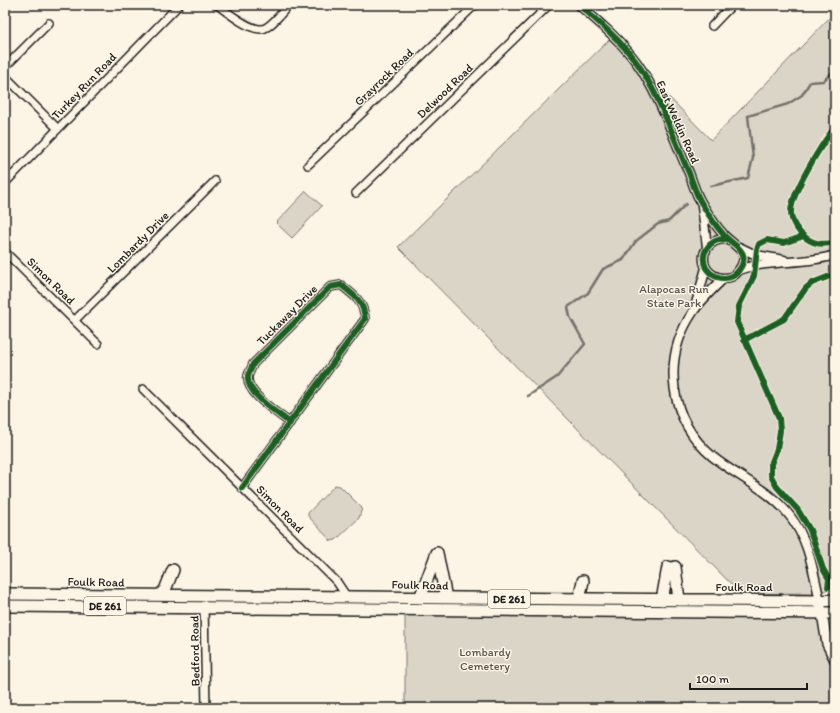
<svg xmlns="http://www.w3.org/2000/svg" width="840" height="713" font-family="Itim,sans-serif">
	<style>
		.green { fill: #dbd5c8; stroke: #7c7872 }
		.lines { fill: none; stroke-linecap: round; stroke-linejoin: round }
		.stream { stroke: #75726c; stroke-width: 2.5 }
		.minor-casing { stroke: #1c1c1c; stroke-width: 10 }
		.tertiary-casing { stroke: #1c1c1c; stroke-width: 11 }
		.secondary-casing { stroke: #1c1c1c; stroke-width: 12 }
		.primary-casing { stroke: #1c1c1c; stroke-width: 14 }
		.minor { stroke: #fcf5e5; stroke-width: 7 }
		.tertiary { stroke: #fcf5e5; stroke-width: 8 }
		.secondary { stroke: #fcf5e5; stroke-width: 9 }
		.primary { stroke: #fcf5e5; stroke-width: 11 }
		.cycleway-casing { stroke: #fcf5e5; stroke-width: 8 }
		.cycleway { stroke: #1b5e20; stroke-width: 6 }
		.labels { text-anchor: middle; stroke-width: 3; stroke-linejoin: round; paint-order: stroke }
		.shield { fill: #fcf5e5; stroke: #5f5d58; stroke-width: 1 }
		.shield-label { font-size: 11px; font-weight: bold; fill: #1c1c1c }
		.street-label { font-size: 12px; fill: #1c1c1c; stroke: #fcf5e5 }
		.park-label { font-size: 12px; fill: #555450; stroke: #fcf5e5 }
	</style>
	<rect width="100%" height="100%" fill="#fcf5e5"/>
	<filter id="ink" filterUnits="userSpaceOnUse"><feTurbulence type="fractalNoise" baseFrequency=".025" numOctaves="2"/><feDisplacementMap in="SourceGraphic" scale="8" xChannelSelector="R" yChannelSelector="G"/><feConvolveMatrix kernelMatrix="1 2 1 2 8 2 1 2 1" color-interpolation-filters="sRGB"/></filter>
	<g filter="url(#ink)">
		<!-- green -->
		<path class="green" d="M835,12V589L810,593L741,594L398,247L611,38L711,140Z
			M306,191L322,206L292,238L276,223Z
			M335,485L340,486L362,508L359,518L336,540L331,541L308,516V513Z
			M405,610L822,614L835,660V708H405Z"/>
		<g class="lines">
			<!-- stream -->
			<path class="stream" d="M711,186L748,178L753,158L748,116L788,104L802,95L810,82L823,81L835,70
				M528,396L557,377L585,344L570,317L568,307L588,293L603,269L623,260L636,241L658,224L669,221L686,204"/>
			<!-- minor casing -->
			<g class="minor-casing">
				<path id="minor" d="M217,5C228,12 255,36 267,27C275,22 282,12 289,5
					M712,26L732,5
					M5,67L49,23
					M5,76L58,129
					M308,165L475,5
					M5,183L179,5
					M356,193L549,5
					M5,252L98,344
					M75,320L215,181
					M143,389L337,582L347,597
					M242,488L365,319C364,302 354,295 341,285L330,287L253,364C252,368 249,372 248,376C245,393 278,413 290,423
					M204,605L206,708"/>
			</g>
			<!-- tertiary casing -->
			<g class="tertiary-casing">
				<path id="tertiary" d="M579,5C600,23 621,41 637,63C660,96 673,137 689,173C693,183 696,195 702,204C708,214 715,225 723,234C731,245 753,250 739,270C731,282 714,280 706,268C699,253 710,238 727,239
					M702,206L707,247
					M739,247L756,255L784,260
					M739,270C770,259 804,265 835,255
					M724,278C713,289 701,300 693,312C661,359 669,420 713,457C738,477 770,490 790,516C809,540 813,571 820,601
					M695,307L706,268"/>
			</g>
			<!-- secondary casing -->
			<g class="secondary-casing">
				<path id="secondary" d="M820,601L827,644L835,660"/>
			</g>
			<!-- primary casing -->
			<g class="primary-casing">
				<path id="primary" d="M437,553L446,598
					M675,567L679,600
					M5,594L820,601L835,600
					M160,595L165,590L173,570
					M420,598L437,553
					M579,599L583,581
					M662,600L668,567
					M5,606L835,613"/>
			</g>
			<!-- minor -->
			<use href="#minor" class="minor"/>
			<!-- tertiary -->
			<use href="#tertiary" class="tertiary"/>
			<!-- secondary -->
			<use href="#secondary" class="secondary"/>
			<!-- primary -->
			<use href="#primary" class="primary"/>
			<!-- cycleway casing -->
			<g class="cycleway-casing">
				<path id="cycleway" d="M579,5C600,23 621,41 637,63C660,96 673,137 689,173C693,183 696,195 702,204C708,214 715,225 723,234C731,245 753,250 739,270C731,282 714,280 706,268C699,253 710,238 727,239
					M835,127C823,142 791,193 791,212C791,222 798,232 806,238C814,244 825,245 835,242
					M804,236L784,243L767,240L759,244L757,249L754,276L739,306L737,322L779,418L780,431L777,449L771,464V476L777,487L798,510L810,530L823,569L829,579L828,587
					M744,340L784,319L806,288L812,283L835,274
					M242,488L365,319C364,302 354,295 341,285L330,287L253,364C252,368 249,372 248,376C245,393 278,413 290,423"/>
			</g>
			<!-- cycleway -->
			<use href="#cycleway" class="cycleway"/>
		</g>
	</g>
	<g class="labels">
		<!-- shield labels -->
		<g class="shield">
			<rect x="488" y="590" width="42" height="18" rx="3"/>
			<rect x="84" y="597" width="42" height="18" rx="3"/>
		</g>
		<g class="shield-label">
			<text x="509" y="603">DE 261</text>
			<text x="105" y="610">DE 261</text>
		</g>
		<!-- street labels -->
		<g class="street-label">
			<text transform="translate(384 77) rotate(-44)" y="4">Grayrock Road</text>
			<text transform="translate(84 86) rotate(-46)" y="4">Turkey Run Road</text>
			<text transform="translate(445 91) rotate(-44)" y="4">Delwood Road</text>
			<text transform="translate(678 122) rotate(66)" y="4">East Weldin Road</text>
			<text transform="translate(138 242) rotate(-45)" y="4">Lombardy Drive</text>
			<text transform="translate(51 281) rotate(44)" y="4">Simon Road</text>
			<text transform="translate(287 315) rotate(-45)" y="4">Tuckaway Drive</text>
			<text transform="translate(280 509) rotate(45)" y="4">Simon Road</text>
			<text transform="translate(96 582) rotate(1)" y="4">Foulk Road</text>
			<text transform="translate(420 585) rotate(1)" y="4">Foulk Road</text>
			<text x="744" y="591">Foulk Road</text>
			<text transform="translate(195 651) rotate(-91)" y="4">Bedford Road</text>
		</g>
		<!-- park labels -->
		<g class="park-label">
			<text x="674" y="293">Alapocas Run<tspan x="674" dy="14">State Park</tspan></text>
			<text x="485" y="656">Lombardy<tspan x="485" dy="14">Cemetery</tspan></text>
		</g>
	</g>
	<!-- margin -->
	<rect width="840" height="713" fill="none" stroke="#fcf5e5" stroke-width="20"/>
	<rect x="10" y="10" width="820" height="693" fill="none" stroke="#1c1c1c" stroke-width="1.5" filter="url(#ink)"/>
	<!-- scale -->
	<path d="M690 683v6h117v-6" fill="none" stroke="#1c1c1c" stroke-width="2"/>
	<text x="696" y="683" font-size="12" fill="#1c1c1c" stroke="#fcf5e5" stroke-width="3" paint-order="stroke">100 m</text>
</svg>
